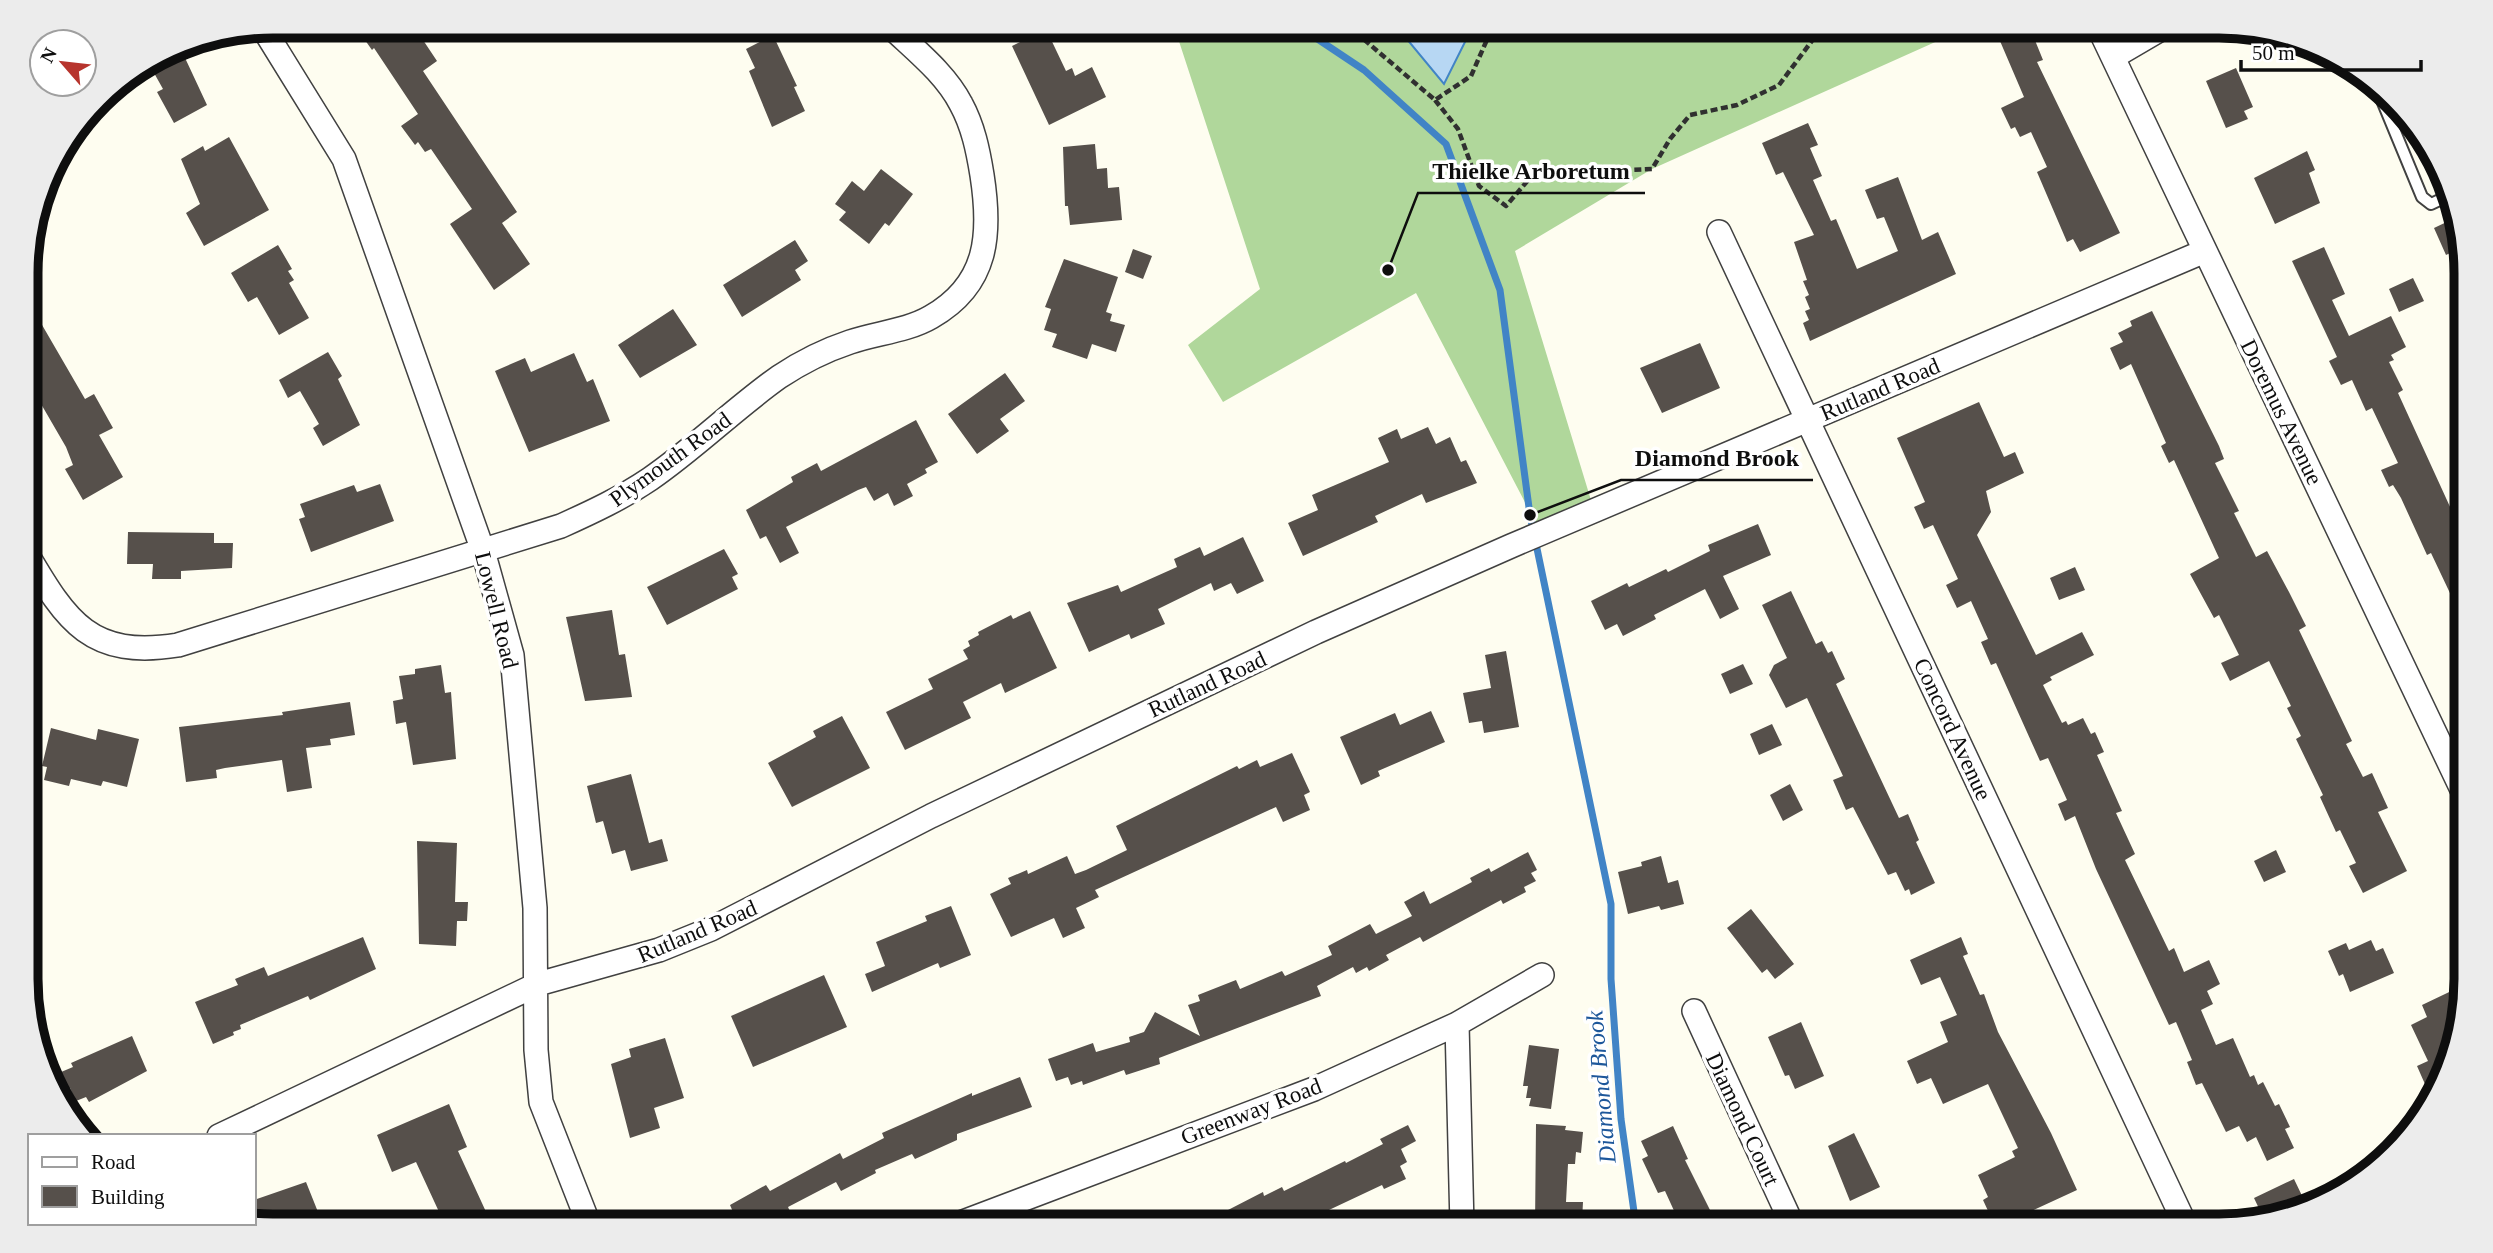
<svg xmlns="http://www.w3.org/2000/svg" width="2493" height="1253" font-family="'Times New Roman',serif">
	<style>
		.forest { fill: #b0d79b }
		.water { fill: #b7d7f3; stroke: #4184c6; stroke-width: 2 }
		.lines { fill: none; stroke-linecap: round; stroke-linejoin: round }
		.stream { stroke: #4184c6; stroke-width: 7 }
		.building { fill: #56504b }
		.lane-casing { stroke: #414141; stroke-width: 14 }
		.street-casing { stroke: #414141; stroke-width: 26 }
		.path { stroke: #303030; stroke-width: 4.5; stroke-dasharray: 7 3.5; stroke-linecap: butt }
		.lane { stroke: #fff; stroke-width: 10 }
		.street { stroke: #fff; stroke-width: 23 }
		.labels { text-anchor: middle; stroke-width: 7; stroke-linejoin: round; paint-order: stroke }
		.street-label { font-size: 23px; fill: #0e0e0e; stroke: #fff }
		.water-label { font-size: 24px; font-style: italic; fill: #1d579a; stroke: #fff }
		.rim { fill: none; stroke: #0e0e0e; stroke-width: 9 }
		.leader { fill: none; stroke: #0e0e0e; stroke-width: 2.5 }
		.callout-dot { fill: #0e0e0e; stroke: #fff; stroke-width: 2.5 }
		.callout-label { font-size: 24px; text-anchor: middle; font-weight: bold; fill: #0e0e0e; stroke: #fff; stroke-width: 7; stroke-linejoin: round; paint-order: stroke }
	</style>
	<rect width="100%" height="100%" fill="#fefdf0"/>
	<!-- forest -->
	<path class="forest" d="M1174,26H1971L1652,169L1515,251L1594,510L1541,533L1416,293L1223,402L1188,345L1260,289Z"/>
	<!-- water -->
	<path class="water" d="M1396,26H1473L1444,84Z"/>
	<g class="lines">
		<!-- stream -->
		<path class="stream" d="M1298,26L1364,70L1446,144L1500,290L1530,515L1611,904V979L1621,1119L1636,1226"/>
	</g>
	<!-- building -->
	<path class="building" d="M355,26H409L417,39L421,37L437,61L423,71L517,212L502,223L530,264L494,290L450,224L472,209L431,149L425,152L418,142L415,145L401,126L418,114L374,48L372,50Z
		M2030,28L2043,60L2037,62L2120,233L2080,252L2073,239L2067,242L2037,172L2047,167L2031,132L2020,137L2015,127L2011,129L2001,108L2024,97L2000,41Z
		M1046,29L1066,71L1072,68L1075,76L1092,67L1106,97L1049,125L1012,46Z
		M773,35L797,86L794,87L805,111L772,127L749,71L755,68L746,49Z
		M179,45L207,105L174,123L157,92L163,89L149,64Z
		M2236,68L2253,107L2244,111L2248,119L2226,128L2206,81Z
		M1808,123L1818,145L1810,148L1822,176L1813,180L1831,221L1836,219L1857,269L1898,251L1884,217L1877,219L1865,190L1898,177L1922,240L1938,232L1956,274L1810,341L1803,323L1809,320L1805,311L1810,309L1805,297L1809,295L1803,281L1807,280L1794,242L1814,235L1783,172L1776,175L1762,143Z
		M229,137L269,210L204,246L186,213L200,204L181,159L203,146L205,151Z
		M1095,144L1097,169L1107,168L1108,188L1119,187L1122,220L1070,225L1068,206H1065L1063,147Z
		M2307,151L2315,170L2309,173L2320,203L2275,224L2254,178Z
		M881,169L913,194L889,226L885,223L869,244L839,220L846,212L835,204L852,181L864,191Z
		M2455,218L2465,246L2446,255L2434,228Z
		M795,240L808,261L795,270L801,280L742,317L723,285Z
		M278,245L292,269L288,271L294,280L289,283L309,318L279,335L257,297L248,302L231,273Z
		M2324,247L2345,294L2332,300L2349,336L2391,316L2406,347L2391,355L2394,360L2389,362L2403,390L2398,393L2451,509L2457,506L2465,523L2466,627L2431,553L2427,555L2401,498L2393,485L2389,487L2381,470L2398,463L2372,408L2366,411L2352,380L2341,385L2329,361L2337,357L2292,261Z
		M1133,249L1152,256L1143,279L1125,272Z
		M1064,259L1118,277L1106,312L1112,314L1110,321L1125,325L1116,352L1092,344L1087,359L1052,347L1057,334L1044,330L1051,309L1045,307Z
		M2413,278L2424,301L2399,312L2389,289Z
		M27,299L85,399L94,394L113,428L99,435L123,477L83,500L65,469L73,465L66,447L37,397L27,403Z
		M673,309L697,345L640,378L618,345Z
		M2152,311L2219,446L2224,459L2215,463L2239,511L2234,513L2256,557L2267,551L2289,592L2306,626L2299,630L2352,741L2346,744L2363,777L2372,773L2388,808L2378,812L2407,871L2363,893L2349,866L2356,863L2340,830L2336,832L2320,797L2323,795L2296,739L2301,736L2287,708L2291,706L2269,661L2230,681L2221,663L2239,655L2219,615L2214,618L2190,574L2219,558L2174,460L2169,463L2161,446L2166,443L2131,364L2120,370L2110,348L2123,342L2118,333L2132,326L2130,321Z
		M1700,343L1720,388L1662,413L1640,368Z
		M328,352L342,376L338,379L360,425L323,446L313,428L319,424L300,391L288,398L279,380Z
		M574,353L587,382L593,379L610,421L529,452L495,371L525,358L531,372Z
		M1005,373L1025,401L1000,419L1009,431L977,454L948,414Z
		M1979,402L2004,457L2015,452L2024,473L1986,491L1991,512L1977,535L2036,655L2082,632L2094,655L2050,677L2052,680L2043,685L2062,723L2066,721L2068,725L2083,718L2091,734L2095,732L2104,752L2097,755L2122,811L2116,813L2135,854L2125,860L2169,951L2174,948L2184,972L2209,960L2220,984L2207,991L2213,1004L2201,1010L2216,1045L2233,1038L2250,1077L2254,1075L2258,1085L2263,1082L2275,1106L2279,1104L2290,1127L2285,1129L2294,1148L2267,1161L2256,1137L2247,1142L2239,1126L2226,1132L2202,1083L2196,1085L2187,1062L2192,1060L2176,1022L2169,1025L2096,869L2075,816L2065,821L2058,804L2067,800L2048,758L2040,761L1996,663L1991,665L1981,642L1988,639L1971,601L1957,608L1946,585L1958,579L1933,525L1924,529L1914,507L1925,502L1897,438Z
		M916,420L938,462L925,469L927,473L907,484L913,496L894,506L888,493L874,501L866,487L858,490L786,527L799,553L780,563L766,536L760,539L746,510L793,482L791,477L817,463L821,471Z
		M1428,427L1436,444L1450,437L1461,462L1466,460L1477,483L1426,503L1422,494L1375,516L1378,522L1303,556L1288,523L1318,510L1312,495L1389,462L1378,438L1397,429L1401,439Z
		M380,484L394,521L311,552L299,519L305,517L300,504L354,485L357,492Z
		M1758,524L1771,555L1723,576L1739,609L1720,619L1705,589L1654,615L1656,619L1623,636L1617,624L1605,630L1591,601L1627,583L1629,587L1666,569L1668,572L1710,551L1708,545Z
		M128,532L214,533V543H233L232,568L181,571V579H152L153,564H127Z
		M1243,537L1264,581L1237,594L1231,583L1214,591L1211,583L1158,609L1165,624L1131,639L1129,634L1089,652L1067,603L1118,585L1121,592L1177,567L1174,559L1200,547L1204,556Z
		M724,549L738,574L732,577L738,589L667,625L647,587Z
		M2075,567L2085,590L2059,600L2050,578Z
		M1791,591L1816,644L1822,641L1828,653L1832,651L1845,679L1836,684L1899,818L1908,814L1919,840L1916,842L1935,883L1911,895L1909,889L1905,891L1896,872L1888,875L1853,807L1846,810L1833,780L1843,776L1807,698L1786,708L1769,675L1774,665L1787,658L1762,605Z
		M612,610L619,655L625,654L632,697L585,701L566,617Z
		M1030,611L1057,668L1005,693L1001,683L963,702L971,718L905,750L886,712L933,689L928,679L968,659L963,650L970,646L968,641L979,635L978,632L1011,615L1013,619Z
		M1506,651L1519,727L1484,733L1482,721L1469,723L1463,693L1491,688L1485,655Z
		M1743,664L1753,684L1730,694L1721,674Z
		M441,665L445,693L451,692L456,759L413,765L406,722L396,724L393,701L403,699L399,676L415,674V669Z
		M350,702L355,735L330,739L331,745L306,748L312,788L287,792L282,760L225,768L216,770L217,778L186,782L179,727L283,715L282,712Z
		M1431,711L1445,742L1378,771L1380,776L1361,785L1340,737L1395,713L1400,725Z
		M842,716L870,768L792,807L768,763L816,737L813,731Z
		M1772,724L1782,745L1759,755L1750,734Z
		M51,728L96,740L98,729L139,739L127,787L103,781L101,786L71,779L69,786L44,780L47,767L42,766Z
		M1292,753L1310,792L1304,795L1310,810L1283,822L1276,807L1095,890L1099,897L1076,908L1085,928L1063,938L1054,918L1011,937L990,894L1011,884L1008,878L1027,870L1028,874L1067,856L1075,874L1086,870L1127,850L1116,826L1237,766L1239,769L1257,760L1260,767Z
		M631,774L649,843L662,839L668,861L631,871L625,850L612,854L603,821L596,823L587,786Z
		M1790,784L1803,810L1783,821L1770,795Z
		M417,841L457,843L455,902H468L467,921H457L456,946L419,944Z
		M2276,850L2286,872L2264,882L2254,861Z
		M1528,852L1537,870L1531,873L1536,881L1524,887L1526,892L1503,904L1501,900L1423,942L1420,937L1386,955L1389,960L1369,971L1367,967L1356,973L1353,967L1317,986L1321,996L1159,1058L1160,1064L1126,1075L1124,1070L1083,1085L1082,1081L1071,1085L1068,1077L1056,1081L1048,1059L1093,1043L1096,1052L1130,1042L1129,1037L1144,1032L1155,1012L1200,1036L1188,1005L1200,1001L1198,995L1236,980L1240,989L1282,971L1285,976L1332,955L1328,946L1370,924L1376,934L1412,916L1404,902L1424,891L1430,904L1472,882L1470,878L1489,868L1491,872Z
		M1661,856L1668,883L1678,880L1684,904L1661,910L1659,906L1628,914L1618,872L1642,866L1641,862Z
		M951,906L971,955L940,968L938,963L872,992L865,974L885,966L876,942L927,921L925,916Z
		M1751,909L1794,964L1775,979L1767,969L1762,973L1727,928Z
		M363,937L376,969L310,1000L308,996L240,1025L241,1029L233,1032L234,1035L213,1044L195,1002L238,985L235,979L264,967L268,976Z
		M1961,937L1968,954L1963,956L1980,995L1984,994L1998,1032L2051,1133L2077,1190L1999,1226H1995L1983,1200L1988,1197L1978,1175L2015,1157L2012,1151L2018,1148L1988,1084L1943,1104L1931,1078L1917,1084L1907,1061L1948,1042L1940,1022L1957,1015L1940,977L1921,985L1910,960Z
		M2371,940L2376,951L2383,948L2394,973L2350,992L2343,974L2339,976L2328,951L2346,943L2349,950Z
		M824,975L847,1027L753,1067L731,1016Z
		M2466,984L2441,1088L2440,1086L2428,1091L2417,1066L2428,1061L2411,1025L2427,1017L2422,1005Z
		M1801,1022L1824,1076L1795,1089L1789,1075L1785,1076L1768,1037Z
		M132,1036L147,1071L89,1102L86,1097L76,1101L70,1088L61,1091L54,1075L73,1067L71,1063Z
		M665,1038L684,1098L654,1108L660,1128L630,1138L611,1064L631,1057L629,1049Z
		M1529,1045L1559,1049L1551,1109L1529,1106L1531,1098H1526L1528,1086H1523Z
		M1020,1077L1032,1107L957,1134V1140L915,1159L912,1154L875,1170L876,1173L841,1191L836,1182L788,1207L792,1216L773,1227H706L733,1212L730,1205L766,1185L770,1191L840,1153L843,1159L884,1138L882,1133L972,1093V1096Z
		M449,1104L467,1147L458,1151L493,1227H446L416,1162L392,1172L377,1135Z
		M1536,1124L1566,1126L1565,1130L1583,1132L1581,1153L1576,1152L1575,1164H1568L1566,1202H1583L1582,1221H1566V1226H1535Z
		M1408,1125L1416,1141L1401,1149L1407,1162L1400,1166L1406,1179L1384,1189L1382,1185L1295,1226L1195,1227L1263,1192L1264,1196L1282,1187L1284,1191L1345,1161L1346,1163L1383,1144L1380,1139Z
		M1673,1126L1688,1159L1685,1160L1718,1226H1681L1665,1191L1658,1193L1642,1159L1648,1156L1641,1141Z
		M1854,1133L1880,1187L1850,1201L1828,1146Z
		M2294,1179L2305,1202L2263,1217L2254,1198Z
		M306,1182L320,1217L296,1227L254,1222V1200Z"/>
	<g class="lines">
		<!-- lane casing -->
		<g class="lane-casing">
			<path id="lane" d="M2379,93L2422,197L2431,204L2446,197"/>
		</g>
		<!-- street casing -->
		<g class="street-casing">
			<path id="street" d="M2098,26L2466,798
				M263,28L344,159L483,551L512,655L535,908L536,1050L541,1102L590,1227
				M2113,57L2166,26
				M1719,232L2186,1226
				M27,554C67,622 91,659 178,645L561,526C592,512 622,498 650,479C695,448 734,409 779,377C800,363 826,350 850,342C876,333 907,331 931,317C989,284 991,233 982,175C978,150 973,126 961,104C945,73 915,50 890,26
				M1694,1011L1793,1226
				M1457,1024L1462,1226
				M219,1136L538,984L659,950L711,929L931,816L1316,632L1511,546L2205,251
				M950,1227L1314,1089L1457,1024L1542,975"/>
		</g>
		<!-- path -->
		<path class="path" d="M1348,26L1435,100L1471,76L1493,26
			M1435,100L1458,129L1479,186L1506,206L1530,178L1578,172L1652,169L1670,139L1690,115L1737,105L1779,85L1823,26"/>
		<!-- lane -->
		<use href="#lane" class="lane"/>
		<!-- street -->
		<use href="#street" class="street"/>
	</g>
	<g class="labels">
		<!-- street labels -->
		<g class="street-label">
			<text transform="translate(1880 389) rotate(-23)" y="8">Rutland Road</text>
			<text transform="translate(2282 412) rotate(64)" y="8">Doremus Avenue</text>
			<text transform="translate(670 459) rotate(-36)" y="8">Plymouth Road</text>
			<text transform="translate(497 610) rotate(76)" y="8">Lowell Road</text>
			<text transform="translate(1207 684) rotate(-25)" y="8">Rutland Road</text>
			<text transform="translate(1953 729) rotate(65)" y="8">Concord Avenue</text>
			<text transform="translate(697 931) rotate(-23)" y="8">Rutland Road</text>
			<text transform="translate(1251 1111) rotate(-21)" y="8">Greenway Road</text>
			<text transform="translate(1743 1119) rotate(65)" y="8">Diamond Court</text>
		</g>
		<!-- water labels -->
		<g class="water-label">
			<text transform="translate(1601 1087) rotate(-95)" y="8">Diamond Brook</text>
		</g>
	</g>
	<!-- crop -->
	<path d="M0 0H2493V1253H0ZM273 38H2219A235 235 0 0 1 2454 273V979A235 235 0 0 1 2219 1214H273A235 235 0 0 1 38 979V273A235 235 0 0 1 273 38Z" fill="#ececec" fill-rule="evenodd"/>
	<path class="rim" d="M273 38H2219A235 235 0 0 1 2454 273V979A235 235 0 0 1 2219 1214H273A235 235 0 0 1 38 979V273A235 235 0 0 1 273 38Z"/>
	<!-- callouts -->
	<path class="leader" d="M1388 270L1418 193H1645M1530 515L1621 480H1813"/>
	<g class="callout-dot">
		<circle cx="1388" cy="270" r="7"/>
		<circle cx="1530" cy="515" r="7"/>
	</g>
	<g class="callout-label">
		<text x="1531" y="179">Thielke Arboretum</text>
		<text x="1717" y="466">Diamond Brook</text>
	</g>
	<!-- legend -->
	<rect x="28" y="1134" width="228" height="91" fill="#ffffff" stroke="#9f9f9f" stroke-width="2"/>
	<rect x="42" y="1157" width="35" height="10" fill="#ffffff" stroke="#9f9f9f" stroke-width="2"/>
	<text x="91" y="1169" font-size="21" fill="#0e0e0e">Road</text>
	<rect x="42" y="1186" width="35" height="21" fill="#56504b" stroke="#9f9f9f" stroke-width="2"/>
	<text x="91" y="1204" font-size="21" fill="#0e0e0e">Building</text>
	<!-- north arrow -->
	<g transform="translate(63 63) rotate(298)"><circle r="33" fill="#ffffff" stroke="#9f9f9f" stroke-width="2"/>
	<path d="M0-5L12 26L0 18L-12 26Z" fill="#b7342d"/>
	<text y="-10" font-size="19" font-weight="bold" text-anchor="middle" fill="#0e0e0e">N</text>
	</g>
	<!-- scale -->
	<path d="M2241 60v10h180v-10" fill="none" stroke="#0e0e0e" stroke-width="3.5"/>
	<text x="2252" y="60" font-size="21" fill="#0e0e0e" stroke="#ffffff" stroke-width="5" paint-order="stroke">50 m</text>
</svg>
